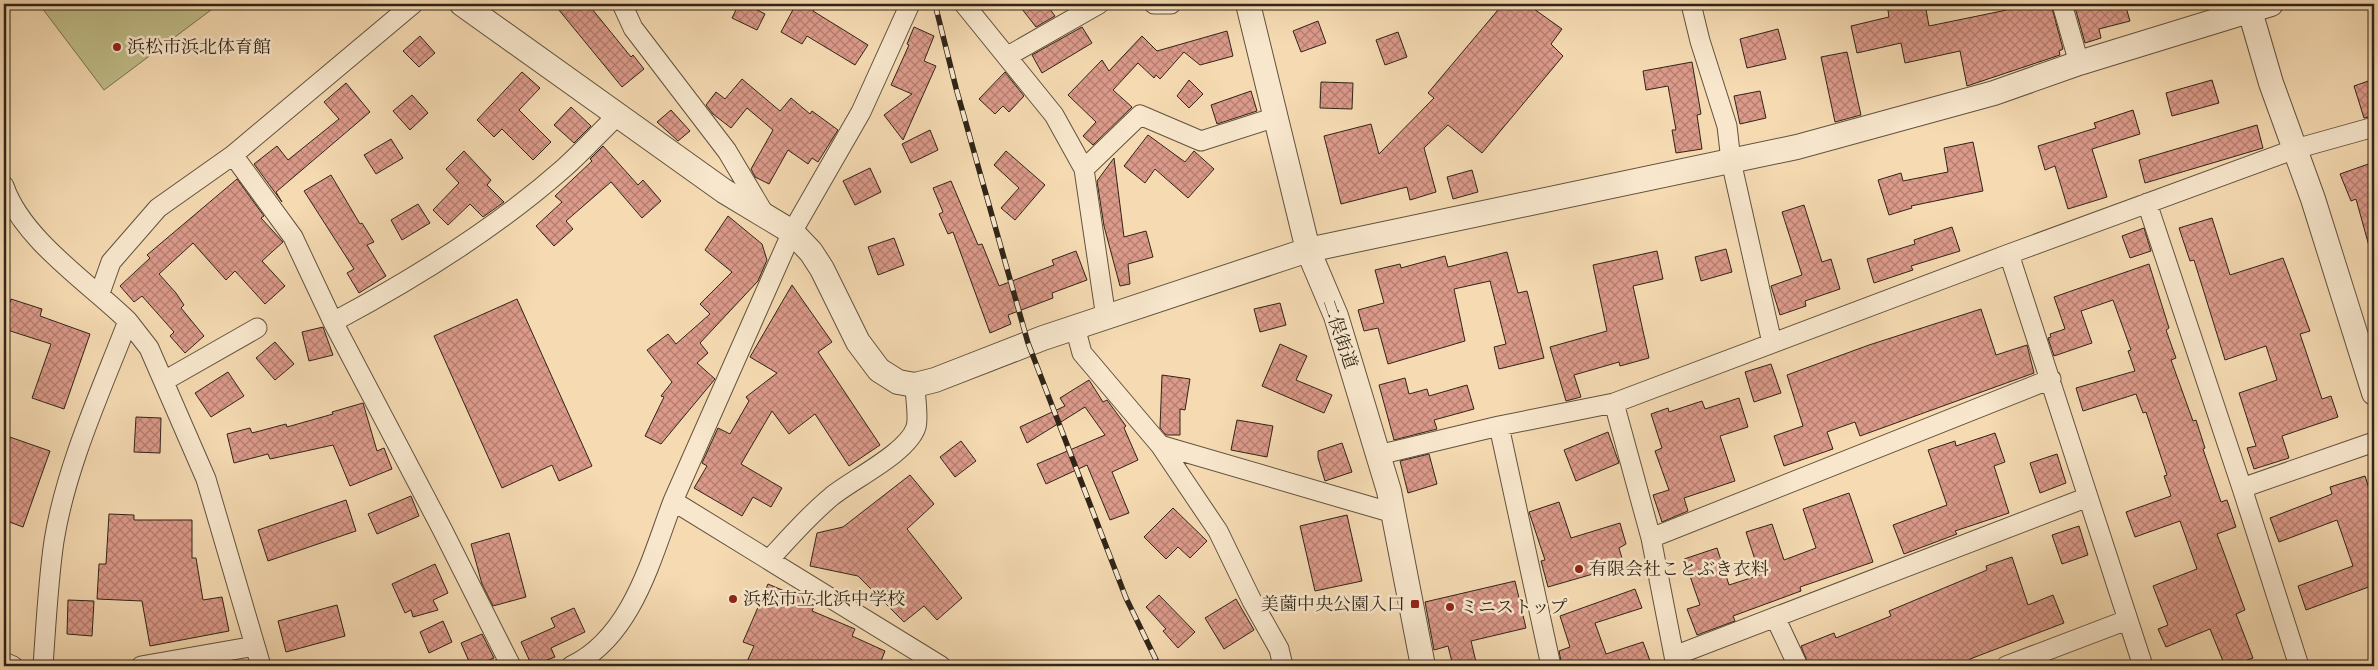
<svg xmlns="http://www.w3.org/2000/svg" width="2378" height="670" font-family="Alegreya,'Noto Serif JP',serif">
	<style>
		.green { fill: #c0be89; stroke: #787250 }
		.building { fill: url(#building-cross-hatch); stroke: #302518 }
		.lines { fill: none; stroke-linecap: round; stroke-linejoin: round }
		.minor-casing { stroke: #61523e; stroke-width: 21 }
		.tertiary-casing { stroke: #61523e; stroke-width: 26 }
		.minor { stroke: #f8e7cd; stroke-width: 19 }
		.tertiary { stroke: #f8e7cd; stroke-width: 24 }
		.rail-casing { stroke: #302518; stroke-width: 5.5 }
		.rail { stroke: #f8e7cd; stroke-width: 4; stroke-dasharray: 11; stroke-linecap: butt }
		.poi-dot { fill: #8f2418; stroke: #f8e7cd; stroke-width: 2 }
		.labels { text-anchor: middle; stroke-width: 5; stroke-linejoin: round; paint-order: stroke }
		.poi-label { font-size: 18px; fill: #302518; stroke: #f8e7cd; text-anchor: start }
		.street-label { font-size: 18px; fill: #302518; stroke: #f8e7cd }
	</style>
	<defs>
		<pattern id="building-cross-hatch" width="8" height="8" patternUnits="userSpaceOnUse" patternTransform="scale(1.25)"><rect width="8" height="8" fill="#dc9a8a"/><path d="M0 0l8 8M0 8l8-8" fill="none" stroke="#b37d70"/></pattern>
	</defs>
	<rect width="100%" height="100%" fill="#f5dab2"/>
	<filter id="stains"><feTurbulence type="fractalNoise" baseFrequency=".004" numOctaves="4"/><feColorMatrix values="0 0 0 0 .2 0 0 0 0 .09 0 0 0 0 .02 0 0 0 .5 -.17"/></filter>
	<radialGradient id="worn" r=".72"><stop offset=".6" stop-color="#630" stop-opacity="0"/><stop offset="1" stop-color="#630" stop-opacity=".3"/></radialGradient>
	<!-- green -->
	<path class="green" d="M39,4H219L104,90Z"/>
	<!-- building -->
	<path class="building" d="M554,4H588L631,57L633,55L644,69L622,87Z
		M739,4H746L765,14L757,30L732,18Z
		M796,4H817L813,11L868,45L855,65L807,36L802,44L781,32Z
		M1018,4H1046L1055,16L1036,27Z
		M1503,4H1527L1562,29L1551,44L1563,56L1482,153L1448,125L1424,148L1436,192L1410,200L1407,187L1341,204L1324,136L1371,124L1379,154L1434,98L1428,93Z
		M1887,4H1925L1929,26L2002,11L2028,4H2051L2063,49L2059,51L2060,55L1967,86L1960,51L1905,63L1901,43L1857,53L1851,26L1889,17Z
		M2074,4H2125L2130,21L2099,29L2101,38L2085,43Z
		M1318,21L1326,43L1301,52L1293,31Z
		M914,27L934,36L924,61L936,66L903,140L884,115L912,94L891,85L909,45L907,44Z
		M1082,27L1092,43L1042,73L1032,55Z
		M1778,29L1786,59L1747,68L1740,39Z
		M1227,31L1233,56L1200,65L1184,52L1160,79L1156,75L1154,78L1138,63L1113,90L1132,107L1093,145L1083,136L1096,122L1068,95L1102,60L1109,71L1142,36L1157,51Z
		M1398,32L1407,57L1385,65L1376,40Z
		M420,36L435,53L419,67L403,51Z
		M1847,52L1861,115L1835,122L1821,57Z
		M1692,62L1701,114L1697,115L1702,149L1676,153L1672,130H1676L1668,86L1646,90L1643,71Z
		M522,72L540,88L519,110L551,142L533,160L502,129L494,137L477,120Z
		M1005,72L1024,96L1009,112L1003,106L995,114L979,99Z
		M742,79L780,111L791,98L810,114L812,111L838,130L818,162L812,158L808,164L788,150L769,184L755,177L751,169L773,130L747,108L731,128L713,114L706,105L716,92L725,99Z
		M2374,79V116L2364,118L2354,86Z
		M1189,80L1203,94L1189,108L1177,96Z
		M2212,80L2219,103L2172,116L2166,93Z
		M1321,82L1353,83L1352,109L1320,108Z
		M346,83L370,112L276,192L282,202L254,164L277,146L288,160L339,119L324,102Z
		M1251,91L1257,111L1217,124L1211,105Z
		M1760,91L1766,118L1740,124L1734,96Z
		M412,95L428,113L410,130L393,111Z
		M571,107L591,126L574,143L554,125Z
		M671,110L690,131L678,141L657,122Z
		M2133,110L2140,134L2092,149L2107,197L2068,209L2055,166L2045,170L2038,146L2096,128L2094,123Z
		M2257,125L2263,148L2145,183L2139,160Z
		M930,130L938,150L911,163L902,144Z
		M1148,135L1185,162L1194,151L1214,169L1188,198L1155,169L1145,183L1124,166Z
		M391,139L403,158L376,174L364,155Z
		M1973,142L1983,191L1911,206L1912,208L1889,215L1878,180L1901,173L1903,181L1948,172L1944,148Z
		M603,146L638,185L643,180L661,201L642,218L611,182L566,221L573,229L554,246L536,226L562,202L555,196L592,161L590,159Z
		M464,151L491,180L487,185L504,202L483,217L470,204L448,225L433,210L459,183L446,169Z
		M1006,151L1045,185L1015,220L1001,208L1019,188L994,165Z
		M1114,158L1124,237L1146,231L1153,257L1128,264L1130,284L1120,286L1104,226L1097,181Z
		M2374,162V245L2369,246L2356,199L2351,201L2340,174Z
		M870,168L881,192L855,205L843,181Z
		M1472,170L1478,192L1453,199L1447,177Z
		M331,175L360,224L362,223L374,242L367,245L386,276L359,293L347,273L354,269L304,191Z
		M237,179L264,216L261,218L283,242L262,261L285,286L265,304L235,271L226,280L193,243L159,274L176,293L184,305L181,308L204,336L185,353L170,336L174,332L142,296L134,302L120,286L150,258L147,255Z
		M951,181L978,245L982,244L999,286L1054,265L1052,260L1076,251L1087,280L1052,293L1053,298L1008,315L1011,324L990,333L953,232L948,234L939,214L943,212L933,188Z
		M418,204L430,223L402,240L391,220Z
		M1804,205L1822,262L1831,259L1840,289L1805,301L1806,306L1780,315L1771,286L1802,275L1782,212Z
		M728,216L762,244L767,260L758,281L700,343L708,353L697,363L715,379L661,444L645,436L664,397L661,396L672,382L647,350L668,334L676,344L710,314L700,304L732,272L705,250Z
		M2212,218L2230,275L2283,258L2310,331L2300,334L2322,399L2331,396L2338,417L2282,436L2289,458L2254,469L2247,448L2256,446L2239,393L2277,380L2266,346L2225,360L2194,260L2190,261L2179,228Z
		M1952,227L1960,251L1911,266L1913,270L1874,283L1867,259L1915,244L1914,240Z
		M2144,228L2151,251L2130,258L2122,236Z
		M894,238L904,265L878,275L868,247Z
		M1726,249L1732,272L1701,281L1695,257Z
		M1657,251L1663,279L1633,286L1649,358L1620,366L1619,362L1574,375L1581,397L1566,401L1550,347L1607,331L1593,265Z
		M1507,252L1518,293L1527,291L1544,358L1499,369L1494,347L1506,344L1490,281L1454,289L1465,341L1388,364L1378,328L1364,331L1358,310L1384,303L1375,270L1400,264L1401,268L1445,256L1448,267Z
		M2149,264L2169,328L2166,330L2176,358L2171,360L2193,421L2196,420L2205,448L2203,449L2221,502L2227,500L2236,527L2217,534L2245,610L2236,614L2253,658L2232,666H2225L2210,629L2166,647L2158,629L2168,625L2153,586L2197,569L2180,521L2135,537L2126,512L2171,496L2164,476L2167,475L2146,412L2143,413L2136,394L2083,411L2076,388L2135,371L2128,351L2131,350L2113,300L2081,311L2092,343L2054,356L2048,338L2051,337L2050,334L2065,329L2054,297Z
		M792,285L832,342L818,352L880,445L849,466L815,414L789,434L772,411L741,464L782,488L771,507L753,497L742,516L694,488L707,466L702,463L718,428L730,434L749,401L746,397L777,373L750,357Z
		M11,299L42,309L40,316L90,334L64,409L32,398L51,344L4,329V320Z
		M517,299L592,466L559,481L552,465L502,488L434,336Z
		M1280,303L1286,325L1260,332L1254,309Z
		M1981,309L1996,355L2027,345L2034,373L1860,436L1855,422L1827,432L1833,449L1784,466L1774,436L1803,426L1787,375L1869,345Z
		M323,327L333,355L309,361L302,332Z
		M275,342L294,364L275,380L256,358Z
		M1280,344L1307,356L1296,380L1332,395L1324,413L1262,386Z
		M1771,364L1781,393L1754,402L1745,372Z
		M228,372L244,396L211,417L195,393Z
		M1162,375L1190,379L1185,410L1180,409V435H1166L1160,428Z
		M1405,378L1409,394L1427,389L1429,396L1467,385L1474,409L1434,420L1437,429L1394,440L1379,385Z
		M1089,380L1103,402L1107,400L1126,426L1124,428L1138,460L1112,472L1129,513L1110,520L1087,465L1046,484L1037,464L1105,435L1085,407L1027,443L1020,427L1065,406L1060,398Z
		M1739,398L1748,427L1720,436L1735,481L1684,498L1688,511L1662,522L1653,495L1669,490L1655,451L1662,448L1651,414L1668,408L1669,412L1702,401L1705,409Z
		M363,403L377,451L384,448L392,469L350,486L333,445L270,459L268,454L234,463L227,434L250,428L252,433L286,424L287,427L333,414L332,412Z
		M136,417L161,418L160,453L134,452Z
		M1237,420L1273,426L1267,457L1231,450Z
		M1608,432L1619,463L1576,481L1564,450Z
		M1995,433L2005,462L1994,466L2009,513L1955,531L1957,534L1904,554L1893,525L1947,505L1928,450L1955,441L1956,446Z
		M4,435L50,451L23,527L4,520Z
		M961,441L976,461L955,477L940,457Z
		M1342,443L1352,472L1325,481L1318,458V451Z
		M1429,454L1437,484L1408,493L1400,461Z
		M2057,454L2066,483L2040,493L2030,463Z
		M910,475L934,504L907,529L962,598L937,620L924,606L904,622L858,576L810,566L817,533L843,527Z
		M2365,476L2374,504V585L2306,610L2298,586L2353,566L2337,520L2279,542L2270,518L2332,494L2330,487Z
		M1849,493L1873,562L1800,587L1801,591L1733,616L1735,621L1697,635L1687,609L1700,605L1684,559L1717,548L1729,585L1760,575L1746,532L1772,524L1784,560L1816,548L1803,509Z
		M411,496L419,516L377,534L368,514Z
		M346,500L356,531L268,561L258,530Z
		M1559,502L1571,538L1620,523L1626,544L1619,548L1624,565L1548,587L1541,561L1545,560L1529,512Z
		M1173,508L1207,541L1190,558L1178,547L1166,559L1144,537Z
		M109,514L134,515V520H192V558H196L203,600L222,597L229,631L150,646L142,601L97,599L99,564H106Z
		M1347,515L1362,581L1315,591L1300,526Z
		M2079,526L2088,555L2062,564L2052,535Z
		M509,533L526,597L493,606L482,584L471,544Z
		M2012,557L2028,605L2053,595L2064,623L1970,659L1971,662L1961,666H1809L1801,646L1834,633L1836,638L1891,616L1889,611L1987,570L1986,566Z
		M435,564L448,593L433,600L438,610L413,617L411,610L405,613L392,584Z
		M1515,581L1526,628L1471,641L1477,666H1453L1448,646L1434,650L1425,602Z
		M768,584L815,604L812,611L855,629L852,636L885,651L879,666H745L754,646L743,642Z
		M1635,589L1642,608L1595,623L1606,654L1643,642L1652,666H1562L1559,651L1570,647L1560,616Z
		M1159,595L1195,632L1178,648L1163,631L1166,629L1146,607Z
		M1236,599L1254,630L1224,649L1205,618Z
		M68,600L94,601L92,636L67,634Z
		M337,605L345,636L286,652L278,621Z
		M574,608L585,632L551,648L555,657L532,666L521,642L555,627L551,618Z
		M443,621L452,642L429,653L420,632Z
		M482,634L494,658L476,666H471L461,643Z"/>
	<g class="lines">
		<!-- minor casing -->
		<g class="minor-casing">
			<path id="minor" d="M622,4L633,28L727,151L765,215
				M910,4L861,112L792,232L673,501L941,666
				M964,4L1054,115L1084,169L1106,318
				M1154,4H1171
				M1691,4L1700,41L1727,126L1731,161L1772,343
				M2062,4L2079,63
				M1008,56L1099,4
				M233,155L293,237L333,322L442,529L511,666
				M1084,169L1140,115L1201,141L1276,117
				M4,186C22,239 89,283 128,321C101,391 66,466 54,541C48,582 46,625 43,666
				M2147,203L2242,488L2299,666
				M2009,254L2143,666
				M100,293L111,262L158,208L233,155L413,4
				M128,321L149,348L206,479L261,666
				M333,322C414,279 495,229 564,168C583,151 600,132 618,115
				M1075,327L1082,353L1160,445L1218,531L1252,601L1279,649L1283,666
				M164,381L257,328
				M1614,403L1651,538L1676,666
				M1499,426L1551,666
				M1160,445L1393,513
				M1378,455L1499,426L1614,403L2009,254L2295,149L2374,127
				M2242,488L2374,442
				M1651,538L2051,379
				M769,560C789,538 808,516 831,497C851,480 908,453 916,427C919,418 915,396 915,385
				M1775,617L1798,666
				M1674,656L2088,497
				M4,662L13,666
				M141,666L255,646
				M571,666C632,637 651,559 673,501
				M2006,666L2127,620"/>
		</g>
		<!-- tertiary casing -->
		<g class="tertiary-casing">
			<path id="tertiary" d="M462,4L724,191L792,232L811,252L822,269L858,342L879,370L898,382L915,385L935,380L1043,338L1308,250L1797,147L1994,93L2079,63L2271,4
				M1248,4L1308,250L1336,316L1389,491L1423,666
				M2250,11L2271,83L2313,199L2374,393"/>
		</g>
		<!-- minor -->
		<use href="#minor" class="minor"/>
		<!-- tertiary -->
		<use href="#tertiary" class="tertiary"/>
		<!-- rail casing -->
		<g class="rail-casing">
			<path id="rail" d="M935,4L956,88L1028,343L1126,598L1159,666"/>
		</g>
		<!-- rail -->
		<use href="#rail" class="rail"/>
	</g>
	<!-- markers -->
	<g class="poi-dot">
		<circle cx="117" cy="47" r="5"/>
		<circle cx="1579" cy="569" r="5"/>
		<circle cx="733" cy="599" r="5"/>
		<rect x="1410" y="599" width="10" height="10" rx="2.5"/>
		<circle cx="1450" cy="607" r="5"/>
	</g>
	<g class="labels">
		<!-- poi labels -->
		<g class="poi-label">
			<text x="127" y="53">浜松市浜北体育館</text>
			<text x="1589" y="575">有限会社ことぶき衣料</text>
			<text x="743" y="605">浜松市立北浜中学校</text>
			<text x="1405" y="610" text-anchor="end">美薗中央公園入口</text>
			<text x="1460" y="613">ミニストップ</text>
		</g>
		<!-- street labels -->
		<g class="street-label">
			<text transform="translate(1340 334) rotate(71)" y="6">二俣街道</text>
		</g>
	</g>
	<!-- margin -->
	<rect width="2378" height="670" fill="none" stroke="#f5dab2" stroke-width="20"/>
	<rect x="5" y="5" width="2368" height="660" fill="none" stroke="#302518" stroke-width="2.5"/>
	<rect x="10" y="10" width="2358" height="650" fill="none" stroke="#302518"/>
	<rect width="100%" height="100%" filter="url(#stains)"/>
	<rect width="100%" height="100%" fill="url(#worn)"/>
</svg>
